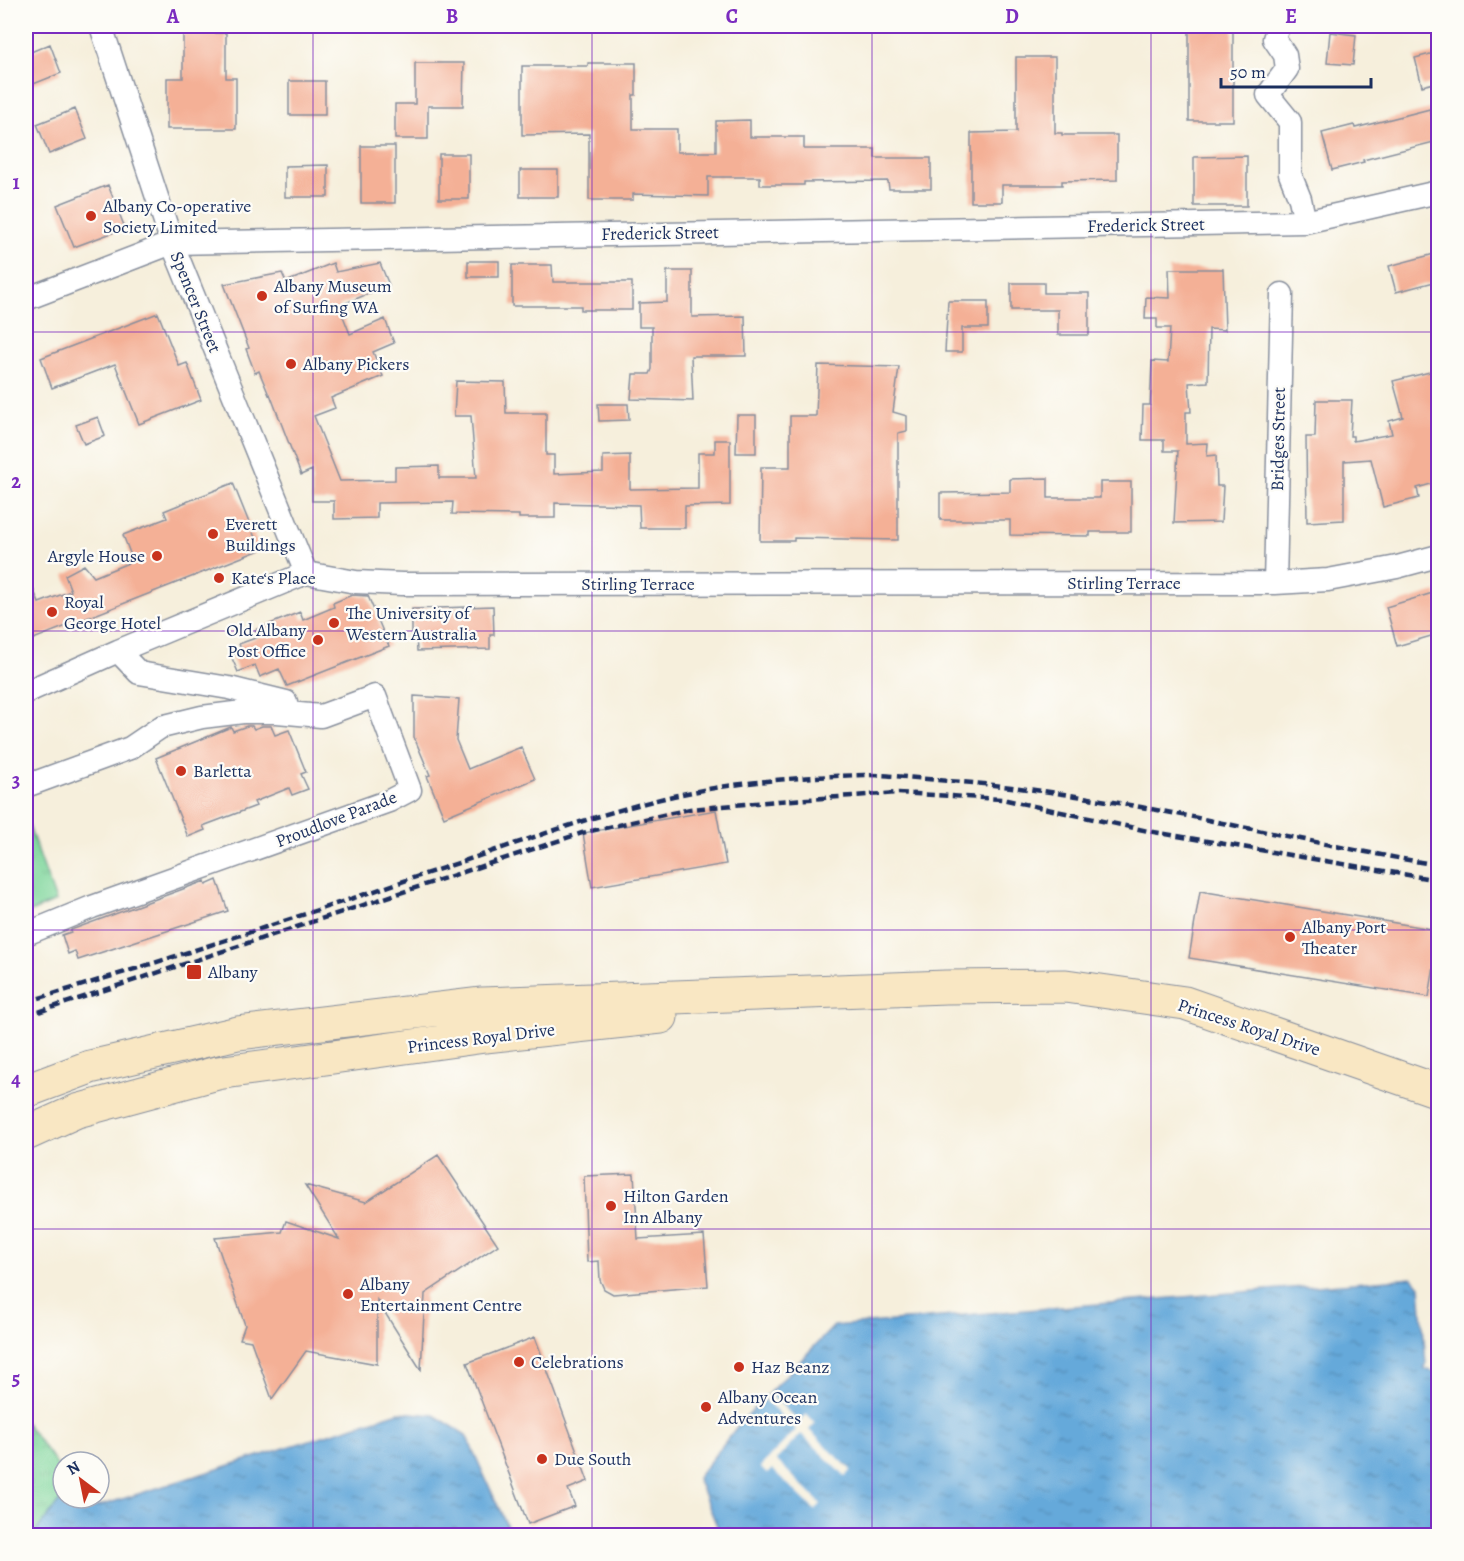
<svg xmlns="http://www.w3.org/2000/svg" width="1464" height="1561" font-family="Alegreya,serif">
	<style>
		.park { fill: url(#park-tufts); stroke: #4c827c; stroke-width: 1.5 }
		.water { fill: url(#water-ripples); stroke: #406c9c; stroke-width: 1.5 }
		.pier { fill: #f6efdc }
		.building { fill: #f4b096 }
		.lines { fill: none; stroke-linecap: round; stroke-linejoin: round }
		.street-casing { stroke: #888f9d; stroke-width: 25 }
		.secondary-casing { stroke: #888f9d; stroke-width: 35 }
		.street { stroke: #fff; stroke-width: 22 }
		.secondary { stroke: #f9e7c3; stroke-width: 33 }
		.rail { stroke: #1b2f5e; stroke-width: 4.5; stroke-dasharray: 9 4.5; stroke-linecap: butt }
		.grid { fill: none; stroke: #7b2cbf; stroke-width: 1.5; stroke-opacity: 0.55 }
		.poi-dot { fill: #c8321e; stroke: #fdfcf7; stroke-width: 2 }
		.labels { text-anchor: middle; stroke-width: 4.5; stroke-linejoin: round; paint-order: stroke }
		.poi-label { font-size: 18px; fill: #1b2f5e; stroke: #fdfcf7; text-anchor: start }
		.street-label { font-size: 18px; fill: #1b2f5e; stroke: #fdfcf7 }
		.neatline { fill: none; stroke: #7b2cbf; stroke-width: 2 }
		.grid-label { font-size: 20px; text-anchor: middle; font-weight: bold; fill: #7b2cbf }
	</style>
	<defs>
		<pattern id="park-tufts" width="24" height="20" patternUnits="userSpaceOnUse" patternTransform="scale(1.5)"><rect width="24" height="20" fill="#7ed69b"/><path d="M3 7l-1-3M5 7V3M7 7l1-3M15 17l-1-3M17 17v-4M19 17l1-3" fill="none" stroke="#6cb888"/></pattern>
		<pattern id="water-ripples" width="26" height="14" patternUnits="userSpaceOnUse" patternTransform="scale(1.5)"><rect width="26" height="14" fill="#65a9da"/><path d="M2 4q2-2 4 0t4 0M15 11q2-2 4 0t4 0" fill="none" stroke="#528ab4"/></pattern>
	</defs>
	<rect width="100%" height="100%" fill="#fdfcf7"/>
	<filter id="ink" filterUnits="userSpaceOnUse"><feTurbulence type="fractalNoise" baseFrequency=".0167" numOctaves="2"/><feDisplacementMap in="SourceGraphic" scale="12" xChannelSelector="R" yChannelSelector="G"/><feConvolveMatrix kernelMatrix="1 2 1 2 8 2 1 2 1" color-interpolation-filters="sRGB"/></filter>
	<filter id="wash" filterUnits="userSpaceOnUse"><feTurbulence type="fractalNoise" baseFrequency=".008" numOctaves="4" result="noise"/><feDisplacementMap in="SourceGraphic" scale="24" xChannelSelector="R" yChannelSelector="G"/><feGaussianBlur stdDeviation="1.35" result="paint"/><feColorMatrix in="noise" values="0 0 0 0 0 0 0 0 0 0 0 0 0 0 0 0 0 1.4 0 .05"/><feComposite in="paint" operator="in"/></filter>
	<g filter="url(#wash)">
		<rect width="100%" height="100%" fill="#f6efdc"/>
		<!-- park -->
		<path class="park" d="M26,818L56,901L26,914Z
			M26,1423L63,1473V1497L33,1535H26Z"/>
		<!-- water -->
		<path class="water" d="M1413,1278L1420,1286L1426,1365L1424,1369L1435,1372L1438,1364V1535H721L697,1478L740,1423L834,1326Z
			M399,1412L434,1415L466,1435L511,1535H33L59,1502L78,1506L97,1507Z"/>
		<!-- pier -->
		<path class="pier" d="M769,1393L799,1422L807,1414L815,1423L809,1430L851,1470L845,1476L801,1434L776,1460L821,1504L815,1510L772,1469L767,1474L760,1467L796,1430L764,1399Z"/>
		<g id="blocks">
			<!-- building -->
			<path class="building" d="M1189,26H1233V121H1189Z
				M1330,32L1356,35L1353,65L1327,63Z
				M183,33H226V78H236V129H167V78H183Z
				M50,44L61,73L26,87V54Z
				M1438,52V82L1422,86L1415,58Z
				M1016,57H1055V133H1062V135H1117V180L1062,181V185H1002V202H971V133L1016,132Z
				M415,63H464L463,106H428V139H395V104H415Z
				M588,63H636V95H633V129H677V152H716V121L750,120V137H804V149H875V158H931V189H889L888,181L804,182V185H760V177H708V196L633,194V200H589V134L522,135V66H588Z
				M289,81H325V115H289Z
				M75,109L87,139L49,154L37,124Z
				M1430,109L1438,141L1363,160L1364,162L1332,170L1322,133L1354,125L1355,128Z
				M361,146H395V203H361Z
				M439,154H469V199H439Z
				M1247,156V206H1194V157Z
				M328,165V197H285V166Z
				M520,170H558V197H520Z
				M108,185L125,228L74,247L57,205Z
				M1438,253V281L1396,292L1389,266Z
				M468,261H499V277H468Z
				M333,263L336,272L380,263L389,285L339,306L350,334L385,319L394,343L373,352L383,376L331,398L335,408L314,416L340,481L395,480V467L439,466V478H476L471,416H454L456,381L505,382L506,413H546V455H554V474L603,472V456L630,455V489L698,488V453H715V440H730V505L685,506V528H640L639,505L555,503V518H519V515L452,514L453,502L377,503V518L334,519V501H312V470L301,475L270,394L269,395L259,371L255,373L246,349L249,348L224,284L282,273L286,282Z
				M512,265H552L553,282H632V310H581V306H512Z
				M1169,269H1223L1225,330L1209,329L1208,382L1189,383L1191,412H1186V444L1208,443L1207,456L1216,455L1217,486H1223L1221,522L1174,523L1178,451H1164V440H1142L1143,405H1150L1152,361L1168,362L1170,328H1157V319H1145L1146,297L1170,298Z
				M667,271H692V317L745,316L746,356H691L693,401L631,399L633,374H650L652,369V327H639V303L667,302Z
				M1011,283H1044V293H1089V335H1058V310H1011Z
				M948,301H988V328H962V352H945Z
				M158,313L179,366L187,363L201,400L139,424L115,364L52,388L41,358Z
				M818,365L899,367L893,412L907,416V431L898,433V540L794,538V541H760L761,467H790V416H816Z
				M1438,370V482L1417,488L1419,498L1383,507L1371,459L1344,461V520L1307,522L1306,437H1315L1316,400H1352L1350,436H1353V441L1392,434L1389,421L1403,417L1393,381Z
				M598,404H628L629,420L599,421Z
				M737,415H756V453H736Z
				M98,417L105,436L84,444L76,425Z
				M1048,478V498H1100V482H1131V532H1090V536L1010,535V520H940V493L1010,492V479Z
				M233,483L260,550L26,642V571L39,603L71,591L65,575L84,565L94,577L133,561L123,535L167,518L164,511Z
				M1436,592L1438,601V634L1397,646L1386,607Z
				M352,595L368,596L389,646L287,686L279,669L260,677L255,665L238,672L231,656L242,652L239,644L258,637L255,630L300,612L303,620L334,607L333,603Z
				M493,606L494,635H490V649L417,651L416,635L412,637V609Z
				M414,696L459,699L456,740L468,769L521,747L535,779L444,817L427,776L430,775L414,737Z
				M247,726H252L254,729L262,726H271L275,735L289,730L306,772L301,774L308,789L292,795L289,788L254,802L256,806L203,826L205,830L188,837L156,758L231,727L233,731Z
				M716,810L726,864L592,887L583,833Z
				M217,880L228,911L78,960L75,951L68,954L62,935L71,932V930L205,881L206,885Z
				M1200,891L1438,930V942L1429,997L1189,958Z
				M438,1155L498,1245L425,1294L421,1370L377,1300V1364L306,1351L272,1399L251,1341L240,1339L245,1325L215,1238L282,1232L286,1221L339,1239L305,1185L366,1202Z
				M634,1174L638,1239L704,1235L708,1286L613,1294L604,1289L600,1280L599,1261L587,1262L584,1176Z
				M535,1337L588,1481L568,1489L575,1506L528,1524L467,1363Z"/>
		</g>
	</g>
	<g filter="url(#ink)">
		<use href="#blocks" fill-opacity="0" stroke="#888f9d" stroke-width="1.5"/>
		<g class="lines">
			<!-- street casing -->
			<g class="street-casing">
				<path id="street" d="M101,26L172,243L306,573
					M1278,26L1274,39L1285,55L1287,69L1268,95L1290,122V174L1300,199L1305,222
					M26,299L172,243L1305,222L1438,192
					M1275,583L1282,294
					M118,651L139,673L229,688L286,702
					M26,692L118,651L306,573L356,582L402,584L1275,583L1328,580L1397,567L1438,556
					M26,786L130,748L161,727L202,717L243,712H277L321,716L375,696L410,790L389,801L92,907L26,934"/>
			</g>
			<!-- secondary casing -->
			<g class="secondary-casing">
				<path id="secondary" d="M26,1091L90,1067L238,1033L482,1004L946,987L1066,986L1185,1003L1438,1091
					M26,1134L77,1111L217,1073L485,1036L661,1017"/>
			</g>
			<!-- street -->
			<use href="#street" class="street"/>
			<!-- secondary -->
			<use href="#secondary" class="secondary"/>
			<!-- rail -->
			<path class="rail" d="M26,1002C159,963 291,919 422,875C505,848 588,816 673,796C736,782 804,776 869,775C895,775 923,779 949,781C1115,793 1275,838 1438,865
				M26,1016L582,833L690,809L778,801L898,793L1002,799L1148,831L1438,880"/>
		</g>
	</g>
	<!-- grid -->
	<path class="grid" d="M313,26V1536M592,26V1536M872,26V1536M1151,26V1536M26,332H1438M26,631H1438M26,930H1438M26,1229H1438"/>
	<!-- markers -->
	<g class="poi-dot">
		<circle cx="91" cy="216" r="6"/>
		<circle cx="262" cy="296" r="6"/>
		<circle cx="291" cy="364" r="6"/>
		<circle cx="213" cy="534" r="6"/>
		<circle cx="157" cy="556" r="6"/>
		<circle cx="219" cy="578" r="6"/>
		<circle cx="52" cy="612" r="6"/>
		<circle cx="334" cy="623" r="6"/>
		<circle cx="318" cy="640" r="6"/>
		<circle cx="181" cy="771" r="6"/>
		<circle cx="1290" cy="937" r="6"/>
		<rect x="186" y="964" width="16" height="16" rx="3"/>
		<circle cx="611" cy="1206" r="6"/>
		<circle cx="348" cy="1294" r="6"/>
		<circle cx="519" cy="1362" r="6"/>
		<circle cx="739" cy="1367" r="6"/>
		<circle cx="706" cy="1407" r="6"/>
		<circle cx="542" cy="1459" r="6"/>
	</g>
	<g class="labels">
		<!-- poi labels -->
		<g class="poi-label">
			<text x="103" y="212">Albany Co-operative<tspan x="103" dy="21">Society Limited</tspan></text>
			<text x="274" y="292">Albany Museum<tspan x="274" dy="21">of Surfing WA</tspan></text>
			<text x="303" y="370">Albany Pickers</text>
			<text x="225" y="530">Everett<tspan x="225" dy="21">Buildings</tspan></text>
			<text x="145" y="562" text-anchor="end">Argyle House</text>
			<text x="231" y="584">Kate‘s Place</text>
			<text x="64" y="608">Royal<tspan x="64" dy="21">George Hotel</tspan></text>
			<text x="346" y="619">The University of<tspan x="346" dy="21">Western Australia</tspan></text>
			<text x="306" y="636" text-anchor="end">Old Albany<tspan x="306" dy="21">Post Office</tspan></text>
			<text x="193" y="777">Barletta</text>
			<text x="1302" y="933">Albany Port<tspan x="1302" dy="21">Theater</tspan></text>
			<text x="208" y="978">Albany</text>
			<text x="623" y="1202">Hilton Garden<tspan x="623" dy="21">Inn Albany</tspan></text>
			<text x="360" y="1290">Albany<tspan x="360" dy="21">Entertainment Centre</tspan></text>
			<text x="531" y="1368">Celebrations</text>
			<text x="751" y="1373">Haz Beanz</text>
			<text x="718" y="1403">Albany Ocean<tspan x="718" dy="21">Adventures</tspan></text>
			<text x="554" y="1465">Due South</text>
		</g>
		<!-- street labels -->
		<g class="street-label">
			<text transform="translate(1146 225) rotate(-1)" y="6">Frederick Street</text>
			<text transform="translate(660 233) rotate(-1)" y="6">Frederick Street</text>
			<text transform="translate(196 302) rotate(68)" y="6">Spencer Street</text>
			<text transform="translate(1278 439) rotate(-89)" y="6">Bridges Street</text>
			<text x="1124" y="589">Stirling Terrace</text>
			<text x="638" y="590">Stirling Terrace</text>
			<text transform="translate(336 819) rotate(-21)" y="6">Proudlove Parade</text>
			<text transform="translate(1249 1027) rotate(18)" y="6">Princess Royal Drive</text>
			<text transform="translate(481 1038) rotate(-7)" y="6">Princess Royal Drive</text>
		</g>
	</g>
	<!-- margin -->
	<rect width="1464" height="1561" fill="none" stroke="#fdfcf7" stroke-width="66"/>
	<!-- north arrow -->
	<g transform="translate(81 1480) rotate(328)"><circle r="28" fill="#fdfcf7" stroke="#a3aaba" stroke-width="1.5"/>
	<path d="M0-4.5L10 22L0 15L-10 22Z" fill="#c8321e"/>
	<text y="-9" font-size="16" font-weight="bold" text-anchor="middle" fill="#1b2f5e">N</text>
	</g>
	<!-- scale -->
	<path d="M1221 78v9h150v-9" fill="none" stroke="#1b2f5e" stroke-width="3"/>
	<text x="1230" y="78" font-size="18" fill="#1b2f5e" stroke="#fdfcf7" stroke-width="4.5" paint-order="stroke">50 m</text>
	<rect x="33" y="33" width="1398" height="1495" class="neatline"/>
	<g class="grid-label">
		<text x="173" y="23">A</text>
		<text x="452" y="23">B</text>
		<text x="732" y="23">C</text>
		<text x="1012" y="23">D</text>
		<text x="1291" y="23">E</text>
		<text x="16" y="189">1</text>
		<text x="16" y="488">2</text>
		<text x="16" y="787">3</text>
		<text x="16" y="1086">4</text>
		<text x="16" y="1385">5</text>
	</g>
</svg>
